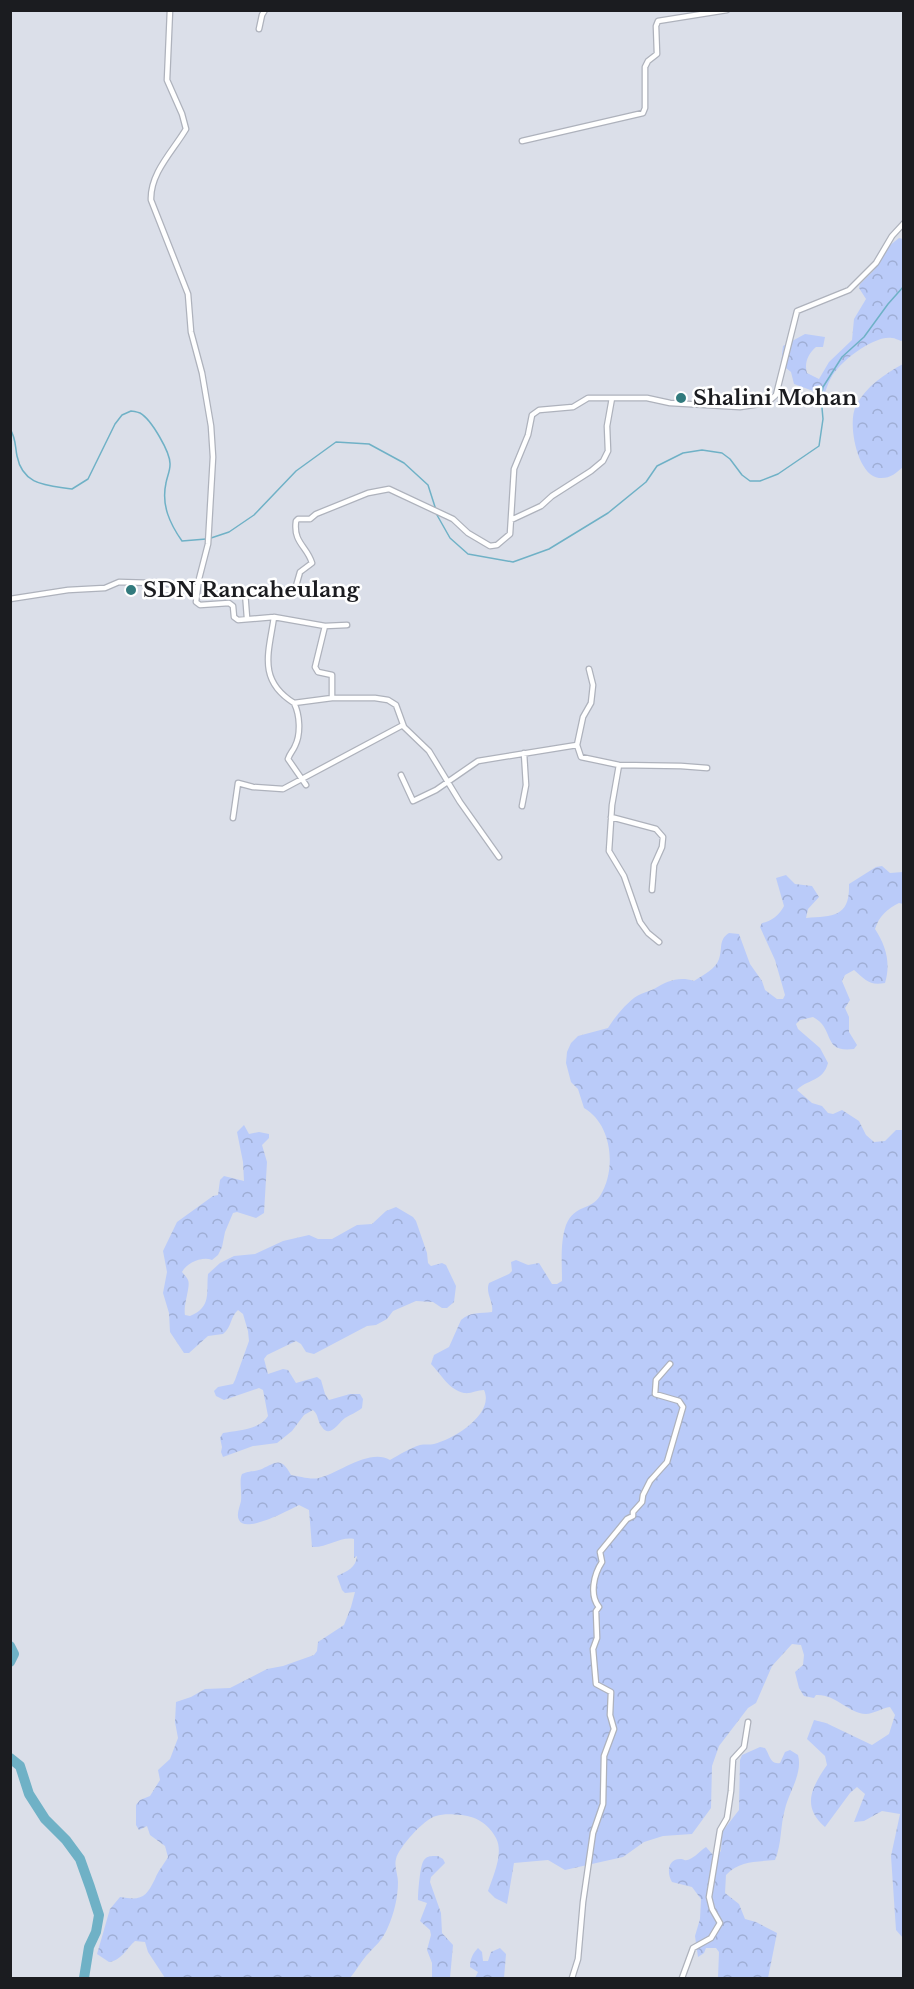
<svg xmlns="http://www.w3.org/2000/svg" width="914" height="1989" font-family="'Libre Baskerville',serif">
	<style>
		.forest { fill: url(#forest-crowns) }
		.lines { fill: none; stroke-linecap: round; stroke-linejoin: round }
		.stream { stroke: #6fb1c6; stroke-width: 1.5 }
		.river { stroke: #6fb1c6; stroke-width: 10 }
		.minor-casing { stroke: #aeb2bc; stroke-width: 7 }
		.minor { stroke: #fff; stroke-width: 4.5 }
		.poi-dot { fill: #317a7d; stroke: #fff; stroke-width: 2 }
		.labels { text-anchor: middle; stroke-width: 5; stroke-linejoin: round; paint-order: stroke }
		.poi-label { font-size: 21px; font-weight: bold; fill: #1b1c20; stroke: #fff; text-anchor: start }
	</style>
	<defs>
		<pattern id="forest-crowns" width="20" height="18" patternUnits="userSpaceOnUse" patternTransform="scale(1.5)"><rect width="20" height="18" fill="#bacbf9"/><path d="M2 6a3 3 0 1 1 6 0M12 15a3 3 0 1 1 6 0" fill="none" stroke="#9faed5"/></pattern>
	</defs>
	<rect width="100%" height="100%" fill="#dbdfe9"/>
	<!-- forest -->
	<path class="forest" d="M899,238L903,239V340L901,341C898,340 895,338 892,338C874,335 839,362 831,378C828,383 826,390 824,395L794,384L791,372L781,364L783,346L805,334L825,337L823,347H816C808,354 804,363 807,373L819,379L829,362L852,340L854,319L866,299L859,288L860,284L874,270L889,246Z
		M903,364V467C896,473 890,479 879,478C857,476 847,422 856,406C866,386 885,374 903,364Z
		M882,866L890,873L903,872V904L899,903C887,909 879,916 875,929C886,946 891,963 885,983C869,986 866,980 854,970L845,975L842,981L850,1000L845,1008L849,1017V1032L857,1045L854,1049C821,1053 836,1029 813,1017L800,1020L796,1024L798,1029L820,1048L828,1063C823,1082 807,1079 797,1090L812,1103L822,1106L828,1113L833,1114L842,1110L859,1121L866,1135L874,1142L885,1141L896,1130H903V1938L896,1930L891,1856L900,1814L882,1811L864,1821L854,1822L865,1794L857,1787L850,1793L825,1827C801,1806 812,1787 827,1765L825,1756L807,1739L814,1720L826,1723L872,1745L889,1734L895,1715L890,1707C882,1708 873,1714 866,1714C848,1713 836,1694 816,1695L814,1698L804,1696L799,1688L795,1672L803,1665L804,1655L801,1645L792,1644L772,1666L756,1703L748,1708L719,1746L712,1766L711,1808L692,1834L663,1836L644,1842L623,1857L565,1870L548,1860L514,1863L507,1904L495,1898L488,1891C493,1876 504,1853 496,1838C489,1824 474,1815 459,1815C452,1814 442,1814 436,1816C424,1819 399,1847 396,1859C394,1866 398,1875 398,1882C398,1897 394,1914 388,1927C383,1940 375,1946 366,1956C360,1963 356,1971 350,1978H165L148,1952L145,1942L135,1941C127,1948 121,1961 109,1962L97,1954L110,1909L120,1897C142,1901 146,1897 155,1879C158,1871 164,1864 168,1857L165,1846L150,1835L147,1826L139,1830L136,1825V1805L140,1800L150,1796L160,1780L158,1770L170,1759L178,1738L175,1722L176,1702L191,1697L205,1689L230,1688L267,1669L283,1666L314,1655L317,1651L318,1642L344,1625L351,1607L355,1592L345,1593L342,1590L337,1576C347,1571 356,1568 357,1556L354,1558V1539C341,1536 327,1548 312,1547L309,1510L299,1505C289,1510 245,1534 239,1520C236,1515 240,1506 241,1501C242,1493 239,1480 242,1474C250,1470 255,1472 262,1469C277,1462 281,1457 291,1475C299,1476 310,1480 319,1478C338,1474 369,1448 390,1460C399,1455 410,1448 420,1445C424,1444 430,1445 434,1444C454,1439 495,1414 484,1390C477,1390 471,1394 464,1393C449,1390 441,1374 431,1364L434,1355L449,1347L461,1320C471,1311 480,1314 492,1312C494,1302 485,1293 489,1283L509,1274L512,1271L511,1262L516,1260L528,1265L539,1263L552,1284H557L562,1281C562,1264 560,1242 566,1225C575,1204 590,1211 600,1196C617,1169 612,1124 584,1108L578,1089L571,1082L566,1063L567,1052L571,1043L578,1036L608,1028C614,1018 630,998 641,994C645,992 650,991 654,989C667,981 679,976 694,981C703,975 716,969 719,959C723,948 718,940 729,933L739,934L750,964L762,981L765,990L777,999H783L785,995L775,960L760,927L762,923C771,922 780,914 784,906L776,878L786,875L795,884L812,886L819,897L808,909L806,918C834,916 850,917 849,884L876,867Z
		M244,1125L249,1134L259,1132L269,1134V1138L262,1145L267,1162L264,1213L256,1218L237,1212L233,1213L225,1232L222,1247L218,1255L212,1260C202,1256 187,1263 182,1272C184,1275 187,1277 188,1280C191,1286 183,1305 185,1315L190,1316C212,1307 206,1293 208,1274L220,1263L234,1256L255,1254L283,1241L309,1235L318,1239H332L357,1225L372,1224L386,1211L396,1207L413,1217L416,1221L427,1253L428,1263L431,1266L442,1263L446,1265L456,1286L454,1302L447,1308H442L433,1302L416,1301L393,1311L387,1319L376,1325L367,1326L314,1354L306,1352L301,1344L296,1341L267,1355L264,1359L268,1374L283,1369L288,1370L296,1383L317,1377L321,1380L325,1394L329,1400L350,1394H360L363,1399L362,1408C356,1413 351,1414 345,1418C339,1422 330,1439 322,1427C317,1421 319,1415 313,1410L304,1415L292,1431L277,1443L253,1446L223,1457L221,1452L222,1447L220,1438L223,1433C237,1430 260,1430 268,1416L263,1390L259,1388L224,1400L216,1396L214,1391L218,1387L233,1384L235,1380L249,1341L248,1331L243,1314L238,1310C230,1317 232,1327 223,1334L208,1336L189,1353H184L170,1332L169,1313L163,1293L167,1272L163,1251L177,1222L213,1196L218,1195L220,1180L224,1176L244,1181L243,1162L237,1132Z
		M760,1747L765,1748C770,1755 770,1765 780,1763L785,1752L790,1750L798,1755C803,1773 789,1792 785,1809C780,1826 782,1843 775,1860C756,1862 740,1860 726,1875L725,1893L739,1904L745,1919L756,1922L777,1933L768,1978H718L719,1952L716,1948H706L704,1953L698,1957L695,1936L700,1919L701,1899L692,1887L672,1882C667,1874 667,1859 680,1859C687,1859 682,1862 690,1859C695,1857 700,1851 706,1847L714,1856L717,1855L721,1851L722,1832L739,1810L740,1760L742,1755Z
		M438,1856L443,1859L445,1863L431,1877L430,1882L441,1913L442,1933L453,1945L450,1978H432V1963L427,1950L431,1935L430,1930L420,1921L427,1903L418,1900C418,1892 420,1865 424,1860C427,1855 434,1856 438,1856Z
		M478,1948L482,1952L483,1961H488L491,1952L500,1948L506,1954L504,1978H475L478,1972L470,1967C470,1959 473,1953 478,1948Z"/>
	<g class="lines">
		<!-- stream -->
		<path class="stream" d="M10,429C16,438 15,446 17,456C23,486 47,485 72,489L88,479L115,424L122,415L131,411C134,411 137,412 140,413C151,419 171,453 170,465C170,471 167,477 166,483C161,505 170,524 182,541L206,539
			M437,515L450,538L468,554L513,562L549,549L608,513L646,482L657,466L683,453L702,450L722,453L730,459L742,475L750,481H760L778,474L819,446L823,419L821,397L823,387L842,357L864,337L888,304L904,286
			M211,538L229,532L254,515L296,471L336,442L369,444L404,463L428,485L436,510"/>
		<!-- river -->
		<path class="river" d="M10,1646L14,1654L10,1662
			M10,1758L20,1766L29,1794L45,1819L66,1840L80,1859L90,1887L99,1915L96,1932L89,1947L84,1978"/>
		<!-- minor casing -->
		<g class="minor-casing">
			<path id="minor" d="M170,10L167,80L182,114L186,129C173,151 150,173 151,200L188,294L191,332L202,373L211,426L213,457L208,544L199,579L196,602L200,605L229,603L233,606L234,617L238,620L274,617L325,626L347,625
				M259,29L262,15L265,10
				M522,141L643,113L645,108V67L648,61L657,54L656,26L658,21L727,10
				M511,520L541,506L552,496L591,471L603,461L608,451L607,426L612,398
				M10,599L68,590L105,588L119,582L153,583L166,590L198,587
				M274,617C269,652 257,680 294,703
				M247,618L245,592L264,589L282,591L296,586L300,572L312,563C307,546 293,543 296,521L298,519H310L316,514L368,493L389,489L453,519L468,533L490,546L497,545L510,534L514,469L528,435L532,415L539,410L573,407L588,398H647L670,403L740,407L767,403L776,395L797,311L849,290L876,263L892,236L904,223
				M332,698H375L388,700L396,705L404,727L429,751L460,802L499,857
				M577,745L583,717L591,703L593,685L589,669
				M619,765L612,805L609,851L624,876L640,922L648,933L659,942
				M401,775L413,801L436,790L478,761L577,745L581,757L619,765L681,766L707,768
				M306,785L288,759C290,753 293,751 295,746C301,734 300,715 294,703L332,698V675L318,672L315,667L325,626
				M522,806L526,785L524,753
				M611,817L656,829L663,837L662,847L654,865L652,890
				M233,818L238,783L253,787L283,789L403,725
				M572,1978L578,1959L583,1902L593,1833L603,1804L604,1756L614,1729L610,1715L611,1692L596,1684L593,1649L597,1638L596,1611L599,1607C589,1595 594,1574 602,1562L600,1552L627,1519L633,1516V1512L642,1502L643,1495L650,1481L667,1462L683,1407L679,1401L655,1394L656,1380L670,1364
				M682,1978L693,1948L711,1938L720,1923L712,1909L709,1897L720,1830L727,1818L731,1791L733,1759L744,1747L748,1722"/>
		</g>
		<!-- minor -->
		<use href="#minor" class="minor"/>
	</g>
	<!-- markers -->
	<g class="poi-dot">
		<circle cx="681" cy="398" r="6"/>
		<circle cx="131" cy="590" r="6"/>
	</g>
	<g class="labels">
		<!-- poi labels -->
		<g class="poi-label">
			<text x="693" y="405">Shalini Mohan</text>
			<text x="143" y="597">SDN Rancaheulang</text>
		</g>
	</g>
	<!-- border -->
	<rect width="914" height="1989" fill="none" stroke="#1b1c20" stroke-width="24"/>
</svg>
